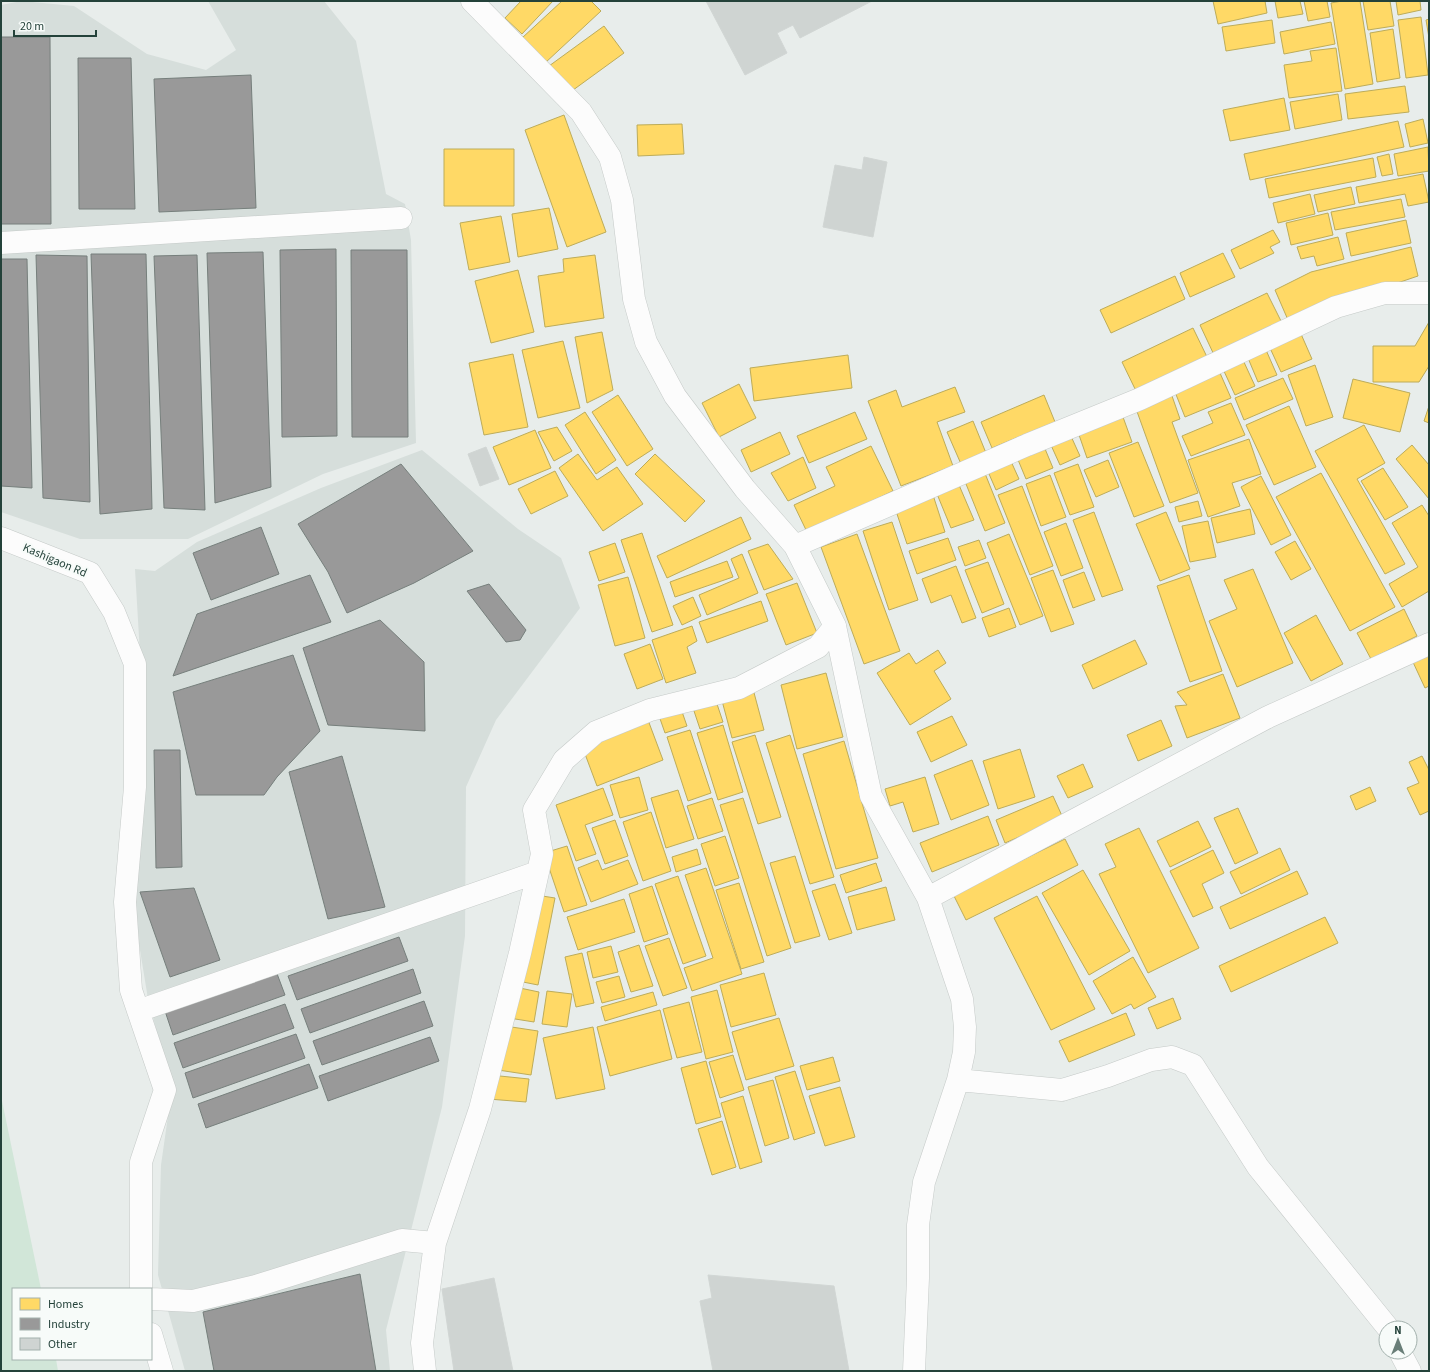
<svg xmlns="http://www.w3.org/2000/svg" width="1430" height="1372" font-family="'Source Sans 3',sans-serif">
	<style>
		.built { fill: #d6dedb }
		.green { fill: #d1e6d8 }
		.homes { fill: #ffd966; stroke: #bdac59 }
		.industry { fill: #999; stroke: #767f7c }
		.building { fill: #cfd4d2; stroke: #d1d6d4 }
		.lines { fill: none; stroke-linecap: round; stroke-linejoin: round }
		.minor-casing { stroke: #c5cac8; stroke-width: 23 }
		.minor { stroke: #fcfcfc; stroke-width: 22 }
		.labels { text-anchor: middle; stroke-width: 4; stroke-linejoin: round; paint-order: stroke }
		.street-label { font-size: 12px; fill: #24423a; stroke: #f7fbf9 }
	</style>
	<rect width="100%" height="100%" fill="#e8edeb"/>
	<!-- built -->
	<path class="built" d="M22,1L74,6L147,54L206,70L236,50L208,1H324L356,41L386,194L405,204L411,240L416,443L323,474L188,539H80L1,512V5Z
		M422,450L518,529L561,558L580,608L496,720L466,787L465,936L442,1107L386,1330L390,1371H185L158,1275L161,1165L172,1088L148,999L131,895L144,814L143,705L135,569L155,571L197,542L321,488Z"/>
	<!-- green -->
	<path class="green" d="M1,1096L41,1289H13V1359H56L58,1371H1Z"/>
	<!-- homes -->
	<path class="homes" d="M521,1H553L522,34L505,18Z
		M562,1H591L601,11L545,63L522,38Z
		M1213,1H1265L1267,13L1218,24Z
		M1275,1H1300L1303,14L1278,18Z
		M1304,1H1327L1330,17L1308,21Z
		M1342,1H1360L1373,84L1345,89L1331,3Z
		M1363,1H1390L1394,26L1368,30Z
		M1396,1H1420L1421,10L1398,15Z
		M1421,17L1428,75L1406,78L1398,20Z
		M1429,19V38L1426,20Z
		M1272,20L1275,43L1226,51L1222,27Z
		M1331,22L1335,44L1284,54L1280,32Z
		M604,26L624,53L569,93L549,66Z
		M1393,29L1400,78L1377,82L1370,33Z
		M1336,48L1342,91L1289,98L1284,65L1312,61L1310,51Z
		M1405,86L1409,112L1348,119L1345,94Z
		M1338,94L1342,120L1295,129L1290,102Z
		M1284,98L1290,130L1230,141L1223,110Z
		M564,115L606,232L567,247L525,130Z
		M1423,119L1428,143L1410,147L1405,124Z
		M1398,121L1404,147L1250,180L1244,154Z
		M682,124L684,154L638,156L637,125Z
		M1428,147L1429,171L1398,176L1394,154Z
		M444,149H514V206H444Z
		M1389,154L1393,174L1382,176L1377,157Z
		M1373,158L1376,177L1269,198L1265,179Z
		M1423,174L1429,202L1408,206L1405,194L1359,203L1356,187Z
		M1351,187L1355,204L1318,212L1314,195Z
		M1310,194L1315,214L1278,223L1273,203Z
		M1401,199L1405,217L1335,230L1331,212Z
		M549,208L558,249L518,257L512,214Z
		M1328,213L1333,235L1291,245L1286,223Z
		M501,216L510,262L469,270L460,223Z
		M1406,220L1411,243L1351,256L1346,233Z
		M1273,230L1280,242L1270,247L1274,253L1240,269L1231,250Z
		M1338,237L1344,259L1317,266L1314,256L1301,259L1297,247Z
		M1411,247L1418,276L1288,320L1275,290L1311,272Z
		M1223,253L1235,277L1190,297L1180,273Z
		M595,255L604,318L545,327L538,276L564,272L563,259Z
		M518,270L534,332L491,343L475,281Z
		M1175,276L1185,299L1111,333L1100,310Z
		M1267,293L1283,325L1215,357L1200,325Z
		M1429,322V366L1419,382H1373V346H1415Z
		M1193,328L1208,359L1137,393L1122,362Z
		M602,332L613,390L587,403L575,337Z
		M1301,334L1312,359L1281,372L1270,348Z
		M563,341L580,408L538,418L522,350Z
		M1266,350L1277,375L1258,382L1248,358Z
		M513,354L528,427L484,435L469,363Z
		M848,355L852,388L754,401L750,368Z
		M1243,360L1255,386L1235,395L1223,369Z
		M1315,365L1333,417L1306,426L1288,375Z
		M1220,373L1231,398L1185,417L1175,392Z
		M1283,378L1293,399L1244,420L1235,398Z
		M1353,379L1410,393L1400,432L1343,418Z
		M739,384L756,418L719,437L702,403Z
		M955,387L965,412L937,422L953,466L901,486L868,401L896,390L902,407Z
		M1171,393L1180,419L1172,422L1198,493L1170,503L1135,406Z
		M618,395L653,449L627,466L592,412Z
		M1044,395L1055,422L992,448L981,422Z
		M1231,403L1245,435L1191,456L1182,436L1213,423L1208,412Z
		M1289,406L1316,467L1274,485L1246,425Z
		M1429,406V423L1424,421Z
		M585,412L616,460L596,474L565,425Z
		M855,412L867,439L809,463L797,436Z
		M1123,417L1132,442L1087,458L1078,432Z
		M973,421L986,453L961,464L947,432Z
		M1364,425L1385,463L1357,479L1405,564L1385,574L1315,451Z
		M557,427L572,451L554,461L538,432Z
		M535,430L551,468L509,485L493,447Z
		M780,432L790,454L751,472L741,450Z
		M1070,434L1080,456L1060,465L1050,443Z
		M1249,439L1261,474L1232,483L1240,506L1208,517L1188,460Z
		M1138,442L1164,506L1134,517L1109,453Z
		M1043,444L1053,468L1026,479L1016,455Z
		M1412,445L1429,465V499L1396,459Z
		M871,446L893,491L807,532L794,505L835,486L826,467Z
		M578,454L597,480L617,467L643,504L603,531L559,468Z
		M655,454L705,501L685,522L635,474Z
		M803,457L816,488L788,501L771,473Z
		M1009,457L1019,479L996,490L986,467Z
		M1108,460L1119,487L1096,497L1084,470Z
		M1078,464L1094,507L1070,515L1054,473Z
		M1383,468L1408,507L1385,520L1361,481Z
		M555,471L568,496L531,514L518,489Z
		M984,471L1005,523L985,531L964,479Z
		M1321,473L1395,607L1350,631L1276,497Z
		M1050,475L1066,517L1041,526L1026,484Z
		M1261,476L1291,535L1271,545L1241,487Z
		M959,485L974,520L951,528L937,494Z
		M1022,486L1053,566L1030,575L998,495Z
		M933,495L945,532L907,544L895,508Z
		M1198,501L1202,516L1179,522L1175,507Z
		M1422,505L1429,516V591L1402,607L1389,584L1418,567L1392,523Z
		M1250,509L1255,534L1217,543L1211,518Z
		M1094,512L1123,590L1102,597L1073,520Z
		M1166,512L1190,569L1160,581L1136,524Z
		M741,517L751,539L667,578L657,556Z
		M1208,521L1216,557L1190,562L1182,526Z
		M892,522L918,600L889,610L863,531Z
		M1066,523L1083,568L1061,576L1044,532Z
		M642,533L673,625L652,632L621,540Z
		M857,534L900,651L864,664L821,547Z
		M1009,534L1043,616L1020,625L987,543Z
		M948,538L956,560L917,574L909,551Z
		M979,540L986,558L965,566L958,547Z
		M1295,541L1311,569L1291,580L1275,552Z
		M615,543L625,572L599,581L589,552Z
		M768,544L793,579L764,590L748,551Z
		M742,554L758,593L707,615L699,595L739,578L731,559Z
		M727,561L733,577L675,597L670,582Z
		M988,562L1004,604L982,613L965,570Z
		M956,566L976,618L962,623L951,595L931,603L922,579Z
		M1253,569L1293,663L1237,687L1209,621L1237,609L1224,580Z
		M1053,570L1074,624L1051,632L1031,578Z
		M1084,572L1095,600L1073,608L1063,580Z
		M1189,575L1222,671L1190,682L1157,586Z
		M628,577L645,638L615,646L598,585Z
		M797,583L817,633L786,645L766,594Z
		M693,597L701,616L682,625L673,606Z
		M761,601L768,621L707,643L699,622Z
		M1009,608L1016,627L989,637L982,618Z
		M1404,609L1417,636L1371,659L1357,633Z
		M1316,615L1343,664L1311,681L1284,633Z
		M692,626L697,641L687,647L696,673L666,683L652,640Z
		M1135,640L1147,664L1093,689L1082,665Z
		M650,644L663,679L637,689L624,654Z
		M938,650L946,663L934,671L951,699L910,725L877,673L909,653L916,664Z
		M1429,652V686L1425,688L1412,660Z
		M826,673L843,737L797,749L781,685Z
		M1223,674L1240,718L1187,738L1175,706L1187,705L1177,692Z
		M753,689L764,730L732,738L721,697Z
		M715,698L723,722L700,729L692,705Z
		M680,706L687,726L665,733L658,713Z
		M952,716L967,745L931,762L917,732Z
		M648,720L663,760L597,786L582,746Z
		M1161,720L1172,746L1138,761L1127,735Z
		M723,725L743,792L718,800L697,733Z
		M690,730L711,793L688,801L667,737Z
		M755,735L781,817L758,824L732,742Z
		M790,735L834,877L810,884L766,743Z
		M844,741L878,858L836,869L803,754Z
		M1020,749L1035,797L998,809L983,761Z
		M1422,756L1429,770V811L1420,815L1407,788L1419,783L1409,762Z
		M972,760L989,805L951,820L934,775Z
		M1083,764L1093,787L1068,798L1057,776Z
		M639,777L648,810L620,818L610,785Z
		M925,777L939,824L913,832L903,802L890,806L885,789Z
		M1370,787L1376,801L1356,810L1350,796Z
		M603,788L613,815L585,825L596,854L576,861L556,805Z
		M678,790L694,839L666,848L651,798Z
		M1053,796L1063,818L1005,843L996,820Z
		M712,798L723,831L698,839L687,806Z
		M743,798L791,948L767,956L720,805Z
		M1238,808L1258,853L1235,864L1214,818Z
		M651,812L671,871L643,881L623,822Z
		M988,816L999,845L932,872L920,843Z
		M615,820L628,856L605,864L592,828Z
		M1198,821L1211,847L1170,867L1157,841Z
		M1139,828L1199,948L1148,973L1099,874L1116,867L1105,844Z
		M725,836L739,878L715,886L701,844Z
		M1065,839L1078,865L966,920L953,894Z
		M567,846L587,905L564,912L544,853Z
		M1280,848L1290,870L1241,894L1230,872Z
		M697,849L701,864L676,872L672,857Z
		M1213,850L1224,873L1202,884L1213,908L1193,917L1170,871Z
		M795,856L820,936L795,943L770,863Z
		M598,860L602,870L628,860L638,884L591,902L578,868Z
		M876,863L882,881L846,893L840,875Z
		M706,868L742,974L692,991L684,968L713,958L685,875Z
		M1083,870L1130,951L1089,975L1042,893Z
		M1297,871L1308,894L1230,929L1220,907Z
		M678,876L706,956L683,964L655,884Z
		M739,883L764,962L741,969L716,890Z
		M835,884L852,933L829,940L812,891Z
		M652,886L668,934L644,942L629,894Z
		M886,887L895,920L857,930L848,897Z
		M536,895L555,898L538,985L518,981Z
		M1037,896L1095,1009L1051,1030L994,918Z
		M624,899L635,932L578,950L567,917Z
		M1325,917L1338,943L1231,992L1219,966Z
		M669,938L687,988L663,996L645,946Z
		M639,945L653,986L631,992L618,952Z
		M611,946L618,972L593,978L587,952Z
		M582,953L594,1003L576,1007L565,957Z
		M1133,957L1156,997L1134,1009L1131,1004L1112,1014L1093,981Z
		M764,973L776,1015L731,1027L720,985Z
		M619,976L625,997L602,1003L596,982Z
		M515,987L539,992L534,1022L509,1018Z
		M717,990L733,1052L706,1059L691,997Z
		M547,991L572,994L567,1027L542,1024Z
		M653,992L657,1005L605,1021L601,1007Z
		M1173,998L1181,1019L1157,1029L1148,1008Z
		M689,1002L702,1052L677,1058L663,1009Z
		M660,1010L672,1059L610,1076L597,1027Z
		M1126,1013L1135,1035L1069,1062L1059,1041Z
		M779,1018L794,1066L746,1080L732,1032Z
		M505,1026L538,1031L531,1075L498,1070Z
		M593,1027L605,1089L556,1099L543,1038Z
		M733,1055L744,1090L720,1098L709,1062Z
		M833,1057L840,1081L807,1090L800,1066Z
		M706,1061L721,1117L696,1124L681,1068Z
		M795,1071L815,1133L794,1140L775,1077Z
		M490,1075L529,1079L526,1102L488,1099Z
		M773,1080L789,1138L765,1146L748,1087Z
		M840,1087L855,1137L825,1146L809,1096Z
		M743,1096L762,1162L740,1169L721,1103Z
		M722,1121L736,1167L712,1175L698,1129Z"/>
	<!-- industry -->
	<path class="industry" d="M1,37H50L51,224H1Z
		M78,58H131L135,209H79Z
		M251,75L256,208L159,212L154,79Z
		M336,249L337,436L282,437L280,250Z
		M351,250H407L408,437H352Z
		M263,252L271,487L215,503L207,253Z
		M91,254H146L152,509L100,514Z
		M36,255L87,256L90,502L43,498Z
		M197,255L205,510L164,508L154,256Z
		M1,259H27L32,488L1,486Z
		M401,464L473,551L414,583L347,613L328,572L298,524Z
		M261,527L279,574L211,600L193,553Z
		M310,575L331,622L173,676L197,614Z
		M489,584L526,630L520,640L506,642L467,591Z
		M380,620L424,662L425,731L328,725L303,648Z
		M293,655L320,731L277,777L264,795H196L173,692Z
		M154,750H180L182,867L156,868Z
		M342,756L385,907L328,919L289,772Z
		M194,888L220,960L170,977L140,892Z
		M399,937L408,961L297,1000L288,976Z
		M413,969L421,993L310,1033L301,1009Z
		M276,971L285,995L173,1035L165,1011Z
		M424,1001L433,1026L322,1065L313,1041Z
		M285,1004L294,1028L183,1068L174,1043Z
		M296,1034L305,1058L193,1098L185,1073Z
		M430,1037L439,1061L328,1101L319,1076Z
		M309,1064L318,1088L206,1128L198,1104Z
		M360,1274L376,1371H214L203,1312Z"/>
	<!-- building -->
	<path class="building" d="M706,1H872L800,38L793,25L777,33L787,53L745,75Z
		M864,157L887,162L873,237L823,227L835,165L862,170Z
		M486,447L499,479L480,486L468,454Z
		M708,1275L834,1286L849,1371H713L700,1301L712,1298Z
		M494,1278L513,1371H454L442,1289Z"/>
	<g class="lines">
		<!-- minor casing -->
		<g class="minor-casing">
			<path id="minor" d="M1,243L401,218
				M1,538L90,573L114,612L135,664V787L125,902L131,990L165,1090L141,1162V1289
				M795,546L1027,445L1140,399L1336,307L1385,293H1429
				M835,626L871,796L928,898L962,999L965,1027L964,1052L958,1080L924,1182L918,1225V1278L914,1371
				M928,898L1268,717L1429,644
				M138,1011L538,872
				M958,1080L1062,1090L1108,1076L1151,1060L1172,1057L1193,1065L1258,1167L1388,1328
				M151,1299L193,1301L256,1286L402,1240L435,1243
				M151,1334L162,1371
				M1400,1352L1410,1371
				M425,1371L422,1343L435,1243L480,1109L520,953L542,854L534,810L564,760L596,732L650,710L739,688L818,647L835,626L795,546L745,489L675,396L646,342L634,299L622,200L610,157L581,112L472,1"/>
		</g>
		<!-- minor -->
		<use href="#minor" class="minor"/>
	</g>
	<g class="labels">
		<!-- street labels -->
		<g class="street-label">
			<text transform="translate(55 560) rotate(23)" y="4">Kashigaon Rd</text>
		</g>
	</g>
	<!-- border -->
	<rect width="1430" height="1372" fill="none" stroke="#24423a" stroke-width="4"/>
	<!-- legend -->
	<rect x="12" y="1288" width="140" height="72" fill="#f7fbf9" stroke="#a3b1ad"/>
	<rect x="20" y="1298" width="20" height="12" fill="#ffd966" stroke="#a3b1ad"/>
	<text x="48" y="1308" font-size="12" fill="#24423a">Homes</text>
	<rect x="20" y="1318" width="20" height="12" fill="#999999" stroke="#a3b1ad"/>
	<text x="48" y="1328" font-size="12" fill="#24423a">Industry</text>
	<rect x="20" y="1338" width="20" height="12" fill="#cfd4d2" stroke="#a3b1ad"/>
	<text x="48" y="1348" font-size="12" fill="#24423a">Other</text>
	<!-- north arrow -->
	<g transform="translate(1398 1340)"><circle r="19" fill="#f7fbf9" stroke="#a3b1ad"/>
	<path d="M0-3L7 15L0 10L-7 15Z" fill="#697e78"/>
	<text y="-6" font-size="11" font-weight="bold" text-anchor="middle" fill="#24423a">N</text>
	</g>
	<!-- scale -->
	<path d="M14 30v6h82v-6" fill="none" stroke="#24423a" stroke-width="2"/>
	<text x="20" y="30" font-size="12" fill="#24423a" stroke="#f7fbf9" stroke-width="3" paint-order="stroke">20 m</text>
</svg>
